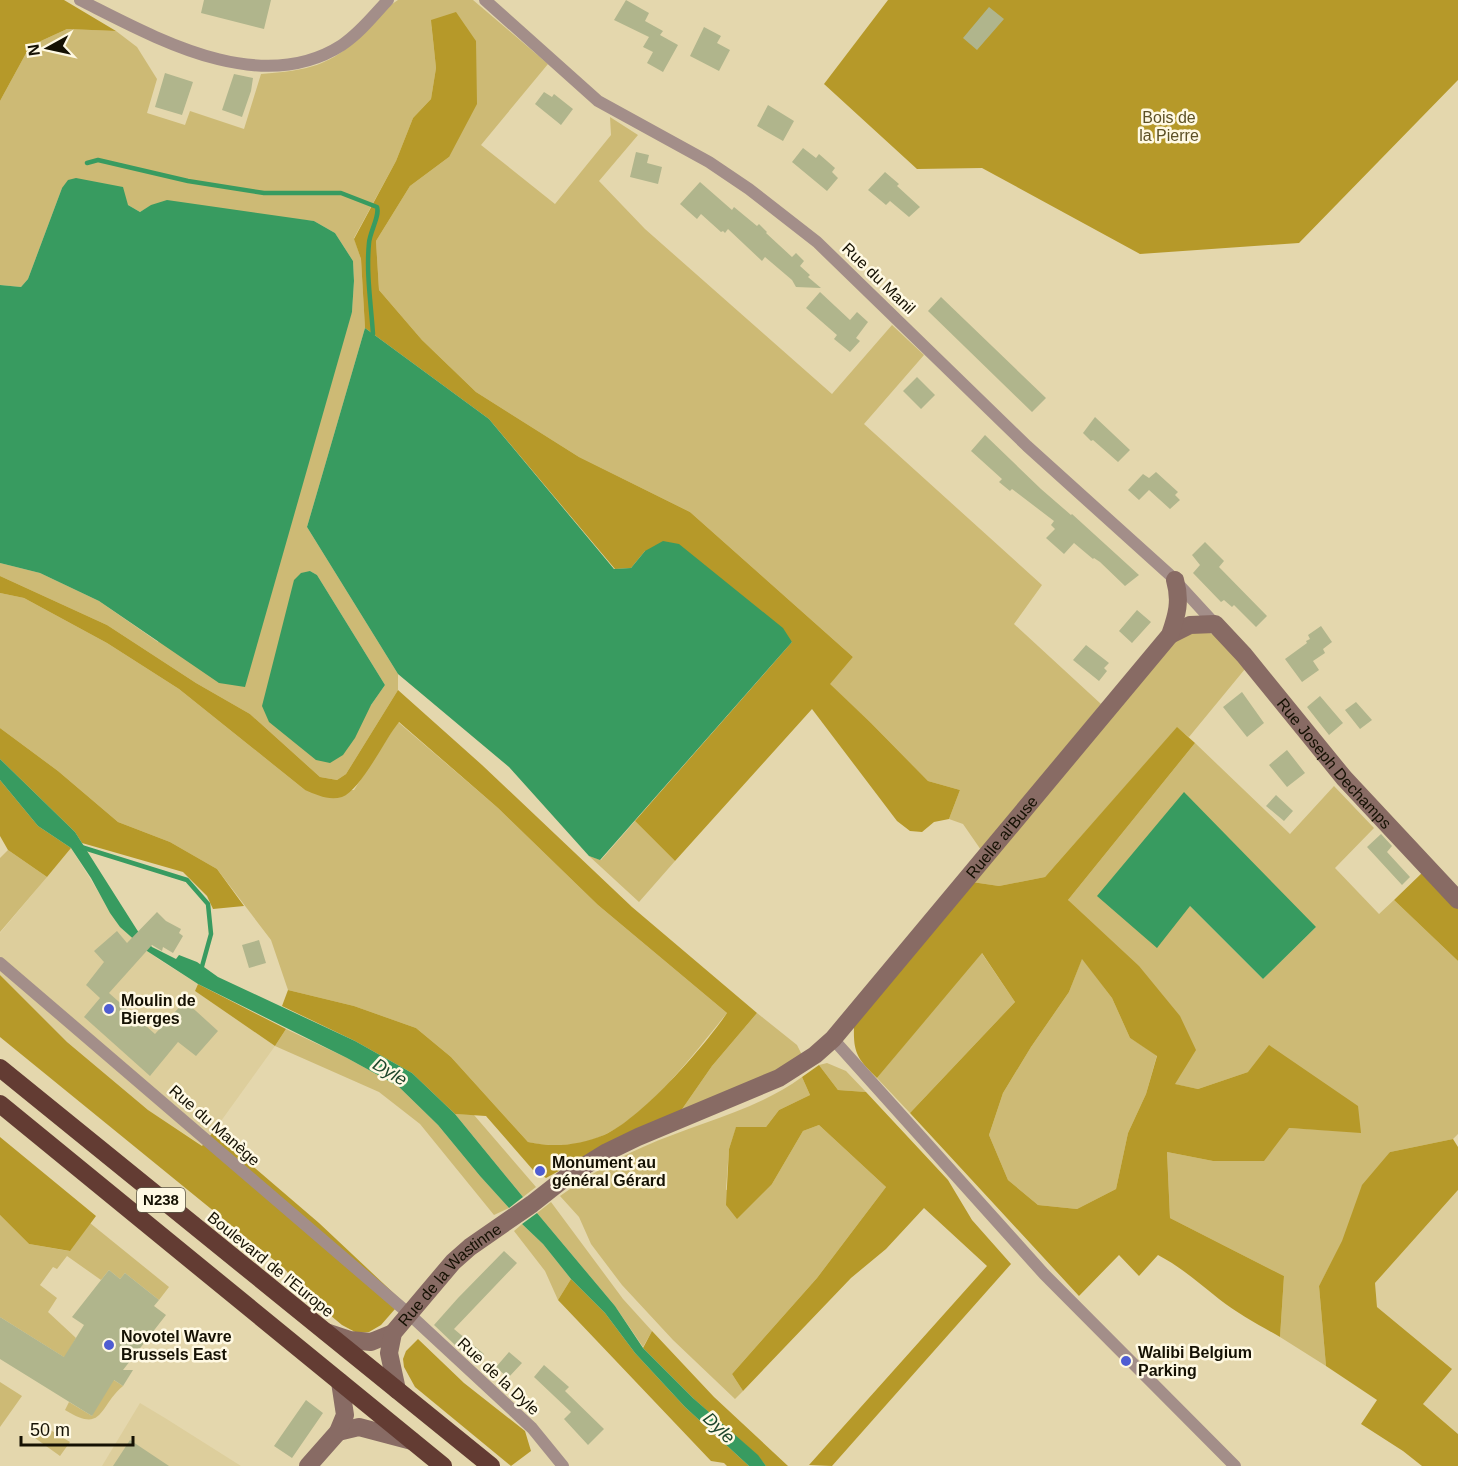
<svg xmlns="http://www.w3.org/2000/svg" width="1458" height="1466" font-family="Helvetica,sans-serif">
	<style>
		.built { fill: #ddce9c }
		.green { fill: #cdba75; fill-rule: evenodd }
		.forest { fill: #b69929; fill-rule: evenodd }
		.water { fill: #389b60 }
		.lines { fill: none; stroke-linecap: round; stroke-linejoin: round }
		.stream { stroke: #389b60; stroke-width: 4.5 }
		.building { fill: #b0b58c }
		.street { stroke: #a38e89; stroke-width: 12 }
		.secondary { stroke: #886b64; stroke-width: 18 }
		.highway { stroke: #633c33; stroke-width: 18 }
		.poi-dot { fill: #4f5dd2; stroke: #fff9e3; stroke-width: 2 }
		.labels { text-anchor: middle; stroke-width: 5; stroke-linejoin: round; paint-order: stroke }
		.shield { fill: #fff9e3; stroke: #5b5746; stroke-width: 1.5 }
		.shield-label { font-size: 15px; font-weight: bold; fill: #151103 }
		.park-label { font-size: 16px; fill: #5c5025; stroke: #fff9e3 }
		.street-label { font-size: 16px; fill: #151103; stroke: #fff9e3 }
		.poi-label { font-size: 16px; font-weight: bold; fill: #151103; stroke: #fff9e3; text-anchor: start }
		.water-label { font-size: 18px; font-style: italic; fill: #1e462c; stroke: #fff9e3 }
	</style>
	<rect width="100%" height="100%" fill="#e4d7ad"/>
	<!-- built -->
	<path class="built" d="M71,848L120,927L158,959L198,984L195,991L275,1046L203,1146L148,1110L67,1042L0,975V933Z
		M1458,1190V1434L1423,1404L1451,1368L1377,1307L1375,1283Z
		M140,1403L165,1418L241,1466H102Z"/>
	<!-- green -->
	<path class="green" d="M398,0H473L548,64L481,145L555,204L611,135L610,117L638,135L599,181L645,229L832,394L892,325L924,355L864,424L1042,585L1014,624L1101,704L981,850L963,824L949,819L960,790L928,781L871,723L829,684L853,657L690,512L579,457L476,392L422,340L379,290L376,241L410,186L449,157L431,20L436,68L431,99L413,118L396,161L354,238L361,259L365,328L307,527L398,674V690L346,774L337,780L320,777L250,714L196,683L107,625L0,576V563L40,573L99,601L158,642L352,312L354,281L353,261L335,233L314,221L152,205L140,212L128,205L62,188L28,279L21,287L0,285V101L30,46L67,29L116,31L137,47L157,79L147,113L185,125L190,111L244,129L261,74C308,70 330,67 365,32C375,21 386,7 398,0ZM310,571L317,575L385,685L371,705Z
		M0,593L24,598L107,643L179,689L305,790H354L398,722L498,808L598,905L727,1013C696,1051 650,1113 606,1134C582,1146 554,1148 528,1142L451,1057L416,1028L354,1006L288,990L271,940L217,869L170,842L118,822L58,771L0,728Z
		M1204,630L1216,636L1245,669L1189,737L1177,728L1045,877L999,886L972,882L1177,635Z
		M1195,743L1290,834L1334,786L1374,828L1335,868L1379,914L1394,900L1458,961V1134L1453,1139L1390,1152L1319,1286L1326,1366L1280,1337L1284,1276L1170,1218L1167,1152L1213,1161L1288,1128L1361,1132L1248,1072L1198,1089L1174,1084L1068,900ZM1190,906L1316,927L1263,979Z
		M635,821L675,861L639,902L589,856L601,860Z
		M8,850L47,877L0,932V858Z
		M981,952L1015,1002L910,1113L877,1078Z
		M1082,958L1112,998L1130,1038L1157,1055L1146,1094L1128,1133L1116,1189L1077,1209L1038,1205L1008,1180L989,1135L1003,1093L1031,1047L1069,992Z
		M757,1013L797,1045L802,1055L777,1074L678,1115L712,1066Z
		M286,1029L347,1058L398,1086L438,1125L480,1176L509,1208L494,1215L420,1124L379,1092L275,1046Z
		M827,1063L846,1071L866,1092L838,1090L819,1065Z
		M802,1077L810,1095L779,1110L766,1127L736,1128L729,1149L726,1190L772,1184L803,1131L819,1125L886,1187L817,1278L732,1374L743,1391L735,1399L673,1340L622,1285L591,1244L579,1217L560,1196C587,1177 613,1160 643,1147C696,1123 754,1112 802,1077Z
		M455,1114L474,1115L536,1187L523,1197Z
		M551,1202L623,1299L652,1331L643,1347L615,1306L537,1213Z
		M0,1215L29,1244L69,1251L90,1223L169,1287L159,1300L125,1273L120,1279L109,1270L101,1280L67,1256L57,1269L53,1267L40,1285L57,1298L48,1312L76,1338L71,1347L67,1359L0,1317Z
		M522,1224L543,1244L571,1279L558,1300L545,1271L514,1231Z
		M106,1375L123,1386C98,1407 104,1434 65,1410L69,1402L92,1416Z
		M0,1382L22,1396L0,1427Z
		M44,1426L70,1442L60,1456L35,1438Z"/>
	<!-- forest -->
	<path class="forest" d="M0,0H64L116,31L67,29L30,46L0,101Z
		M888,0H1458V80L1299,243L1140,254L982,168L917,169L824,84Z
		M456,12L476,41L477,104L449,157L410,186L376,241L379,290L422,340L476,392L579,457L690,512L853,657L830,684L871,723L928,781L960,790L949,819L934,822L922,832L910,831L897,821L812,709L675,861L635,821L792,642L645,551L631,568L615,569L489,419L365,328L361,259L354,239L396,161L413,118L431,99L436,68L431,20Z
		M0,576L107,625L196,683L250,714L320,777L337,780L346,774L398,690L482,765L632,907L757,1013L712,1066L678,1115L599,1149L546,1178L533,1170L486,1116L455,1114L412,1073L355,1041L282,1006L288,990L354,1006L416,1028L451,1057L528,1142C554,1148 580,1145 604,1135C641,1119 704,1047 727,1013L598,905L498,808L399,722C385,739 361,790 342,797C329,801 317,795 305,790L179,689L107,643L24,598L0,593Z
		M1177,727L1195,743L1068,900L1139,966L1180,1016L1196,1050L1175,1084L1198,1089L1248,1072L1269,1045L1358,1106L1361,1133L1289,1128L1264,1161H1213L1167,1152L1170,1218L1284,1276L1280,1337C1259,1325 1238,1314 1219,1299C1199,1283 1181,1267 1158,1255L1139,1276L1119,1255L1079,1296L910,1113L1015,1002L982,953L877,1078C858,1059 853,1054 854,1026L972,882L999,886L1045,877ZM1082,959L1112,998L1130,1038L1157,1056L1146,1094L1128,1133L1116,1189L1077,1209L1038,1205L1008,1180L989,1135L1003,1093L1031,1047L1069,992Z
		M0,728L58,771L118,822L170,842L217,869L244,906L213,909L207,896L183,872L82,843L75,832L0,759Z
		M0,780L38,826L71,848L47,877L8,850L0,836Z
		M1423,872L1458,909V961L1394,900Z
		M0,975L67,1042L148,1110L202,1146L213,1132L319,1223L402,1301L381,1325L369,1332L357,1333L342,1325L301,1291L285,1269L0,1037Z
		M198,984L286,1029L275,1046L195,991Z
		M819,1065L838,1090L866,1092L948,1180L972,1220L1011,1264L832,1466L809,1465L987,1266L924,1208L886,1249L851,1278L743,1391L732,1374L817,1278L886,1187L819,1125L803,1131L772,1184L737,1219L726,1205L729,1149L736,1127H766L779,1110L810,1095L802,1077Z
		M0,1137L96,1216L70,1251L29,1244L0,1215Z
		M1453,1139L1458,1147V1190L1375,1283L1377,1307L1452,1369L1423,1404L1458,1434V1466H1422L1403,1451L1361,1424L1377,1400L1326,1366L1319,1286L1342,1241L1362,1185L1390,1152Z
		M571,1279L605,1313L635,1353L685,1407L749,1466H727L724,1463L711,1461L558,1300Z
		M652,1331L714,1397L788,1466H766L757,1455L693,1398L643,1348Z
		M418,1339L464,1383L525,1431L531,1451L511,1466L415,1387L404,1367L403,1359L406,1351Z"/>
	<!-- water -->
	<path class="water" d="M76,178L123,187L128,205L140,212L151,205L167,200L314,221L335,233L353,261L354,281L352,312L245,687L219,683L99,601L40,573L0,563V285L21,287L28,279L62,188L68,180Z
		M365,328L489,419L614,569L631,568L645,551L663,541L679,544L783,628L792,642L600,860L589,856L509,767L398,674L307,527Z
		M310,571L317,575L385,685L371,705L355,738L343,755L330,763L316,760L269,722L262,706L294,580L301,573Z
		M0,759L75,832L139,933L152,947L176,959L179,955L197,962L218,977L355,1041L412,1073L455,1114L523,1197L509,1208L480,1176L438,1125L398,1086L347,1058L198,984L147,951L120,927L110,913L91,878L71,848L38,826L0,780Z
		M1184,792L1316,927L1263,979L1190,906L1157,948L1097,896Z
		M537,1213L615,1306L643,1348L693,1398L758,1455L766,1466H749L685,1407L635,1353L605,1313L571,1279L543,1244L522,1224Z"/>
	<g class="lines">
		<!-- stream -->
		<path class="stream" d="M87,163L98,160L188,181L264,193H341L377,207C380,216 370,231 369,243C366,273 371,304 373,334
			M81,847L187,880L208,904L211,934L201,970"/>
	</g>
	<!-- building -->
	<path class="building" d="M204,0H271L264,29L201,13Z
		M626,0L649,13L645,21L663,31L660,35L678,45L663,72L647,63L653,52L643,47L649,37L614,20Z
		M989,7L1004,19L977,50L963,38Z
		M704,27L721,36L717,43L730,50L719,71L690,56Z
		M165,73L193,82L182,115L155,107Z
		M234,74L253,78L251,91L242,117L222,110Z
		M544,92L552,97L554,94L573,109L561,125L535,104Z
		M768,105L794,121L783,141L757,126Z
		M803,148L816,158L819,154L835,168L832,172L838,178L827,191L792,162Z
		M636,152L649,155L647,163L662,167L658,184L630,177Z
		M885,172L899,184L897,186L920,207L909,217L890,201L886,205L868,190Z
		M700,182L732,210L734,207L757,226L759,224L767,232L766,233L792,257L796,253L804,261L800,266L810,275L808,277L821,288L796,287L792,280L765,257L762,261L728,229L725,233L723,231L721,232L701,214L697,219L680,204Z
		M820,292L850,320L857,312L868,322L856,338L860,341L850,352L834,339L837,335L806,308Z
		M941,297L1046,398L1032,412L928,311Z
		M917,377L935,395L921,409L903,391Z
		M1095,417L1130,450L1118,462L1093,440L1091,441L1083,433Z
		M985,435L1041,489L1071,515L1072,514L1139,575L1125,586L1100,562L1094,558L1093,559L1074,543L1064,554L1046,538L1055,529L1051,525L1054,521L1012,489L1010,491L999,482L1002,479L971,451Z
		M1156,472L1178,492L1175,495L1180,500L1170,509L1149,490L1139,500L1128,490L1143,474L1149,478Z
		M1205,542L1224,561L1219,567L1267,616L1256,627L1234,605L1232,607L1224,600L1221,602L1193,573L1200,565L1192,555Z
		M1137,610L1151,622L1132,643L1119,631Z
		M1321,626L1332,642L1323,649L1325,653L1313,661L1319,670L1302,682L1285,659L1307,643L1306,641L1310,639L1308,635Z
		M1086,645L1109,663L1104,668L1107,671L1099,681L1073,660Z
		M1242,692L1264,723L1247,737L1223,707Z
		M1320,696L1343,723L1329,735L1307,707Z
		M1356,702L1372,720L1360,729L1345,710Z
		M1287,750L1305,773L1287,787L1269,765Z
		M1276,795L1293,811L1284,821L1266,806Z
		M1381,834L1392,846L1387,852L1410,877L1402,885L1367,847Z
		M157,912L166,921L181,929L179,933L183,936L173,953L163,947L162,951L152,945L109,993L155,1034L185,1001L218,1031L196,1056L178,1042L150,1076L84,1017L100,998L86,985L104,962L94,951L117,931L127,943Z
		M259,940L266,963L249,968L242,945Z
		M504,1251L517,1263L454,1329L484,1354L475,1364L434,1325L458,1298Z
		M109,1270L120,1279L125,1273L159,1300L154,1306L166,1315L123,1370H133L123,1386L114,1380L92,1416L0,1359V1317L64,1357L84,1325L72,1317Z
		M509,1352L522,1363L508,1378L496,1367Z
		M544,1365L569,1387L565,1391L604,1429L588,1445L564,1419L571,1412L534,1377Z
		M306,1400L323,1413L292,1458L274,1446Z
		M130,1440L169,1466H113Z"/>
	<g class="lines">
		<!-- street -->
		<path class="street" d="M80,0C156,38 260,98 342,45C360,33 374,15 388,0
			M485,0L598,101L709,162L749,189L817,242L1027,446L1170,575L1215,624
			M0,963L408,1313L532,1428L563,1466
			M833,1039L1044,1274L1235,1466"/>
		<!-- secondary -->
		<g class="secondary">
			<path id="s1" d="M1170,635L1190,625L1215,624L1244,655L1344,778L1458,900"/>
			<path d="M326,1332L350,1340L371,1342L393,1333"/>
			<path id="s2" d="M397,1390L389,1353L393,1333L453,1262L470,1247L532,1204L565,1178L607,1152L638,1137L779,1078L815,1055L833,1039L1170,635C1177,615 1181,601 1175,580"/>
			<path d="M338,1432L359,1427L412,1441"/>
			<path d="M308,1466L338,1432L345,1415L340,1382"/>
		</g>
		<!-- highway -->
		<path class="highway" d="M0,1068L491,1466
			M0,1104L443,1466"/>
	</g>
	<!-- markers -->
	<g class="poi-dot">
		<circle cx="109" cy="1009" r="6"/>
		<circle cx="540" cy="1171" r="6"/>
		<circle cx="109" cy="1345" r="6"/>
		<circle cx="1126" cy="1361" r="6"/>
	</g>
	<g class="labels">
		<!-- shield labels -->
		<rect class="shield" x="137" y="1188" width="48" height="24" rx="4.5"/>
		<g class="shield-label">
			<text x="161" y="1205">N238</text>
		</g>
		<!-- park labels -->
		<g class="park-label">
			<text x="1169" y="123">Bois de<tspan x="1169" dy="18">la Pierre</tspan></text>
		</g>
		<!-- street labels -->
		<g class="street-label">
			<text transform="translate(879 278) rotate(44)" y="6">Rue du Manil</text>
			<text dy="6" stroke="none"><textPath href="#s1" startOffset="231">Rue Joseph Dechamps</textPath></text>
			<text dy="6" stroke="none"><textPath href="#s2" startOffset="858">Ruelle al'Buse</textPath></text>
			<text transform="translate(215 1125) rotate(41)" y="6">Rue du Manège</text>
			<text transform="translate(271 1264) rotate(39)" y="6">Boulevard de l'Europe</text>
			<text dy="6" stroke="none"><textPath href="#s2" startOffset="140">Rue de la Wastinne</textPath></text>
			<text transform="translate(499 1376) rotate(43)" y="6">Rue de la Dyle</text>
		</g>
		<!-- poi labels -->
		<g class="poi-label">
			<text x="121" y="1006">Moulin de<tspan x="121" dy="18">Bierges</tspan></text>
			<text x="552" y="1168">Monument au<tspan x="552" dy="18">général Gérard</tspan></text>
			<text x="121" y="1342">Novotel Wavre<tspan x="121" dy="18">Brussels East</tspan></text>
			<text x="1138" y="1358">Walibi Belgium<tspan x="1138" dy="18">Parking</tspan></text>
		</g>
		<!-- water labels -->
		<g class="water-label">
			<text transform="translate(390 1072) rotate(31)" y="6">Dyle</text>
			<text transform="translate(719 1428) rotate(44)" y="6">Dyle</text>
		</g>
	</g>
	<!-- north arrow -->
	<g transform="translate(48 48) rotate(262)" stroke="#fff9e3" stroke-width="4.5" paint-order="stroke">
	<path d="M0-4.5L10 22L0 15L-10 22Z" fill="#151103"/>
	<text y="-9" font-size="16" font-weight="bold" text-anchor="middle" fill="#151103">N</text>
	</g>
	<!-- scale -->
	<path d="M21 1436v9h112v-9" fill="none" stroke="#151103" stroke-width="3"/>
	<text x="30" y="1436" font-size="18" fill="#151103" stroke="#fff9e3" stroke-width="4.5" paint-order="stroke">50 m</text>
</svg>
